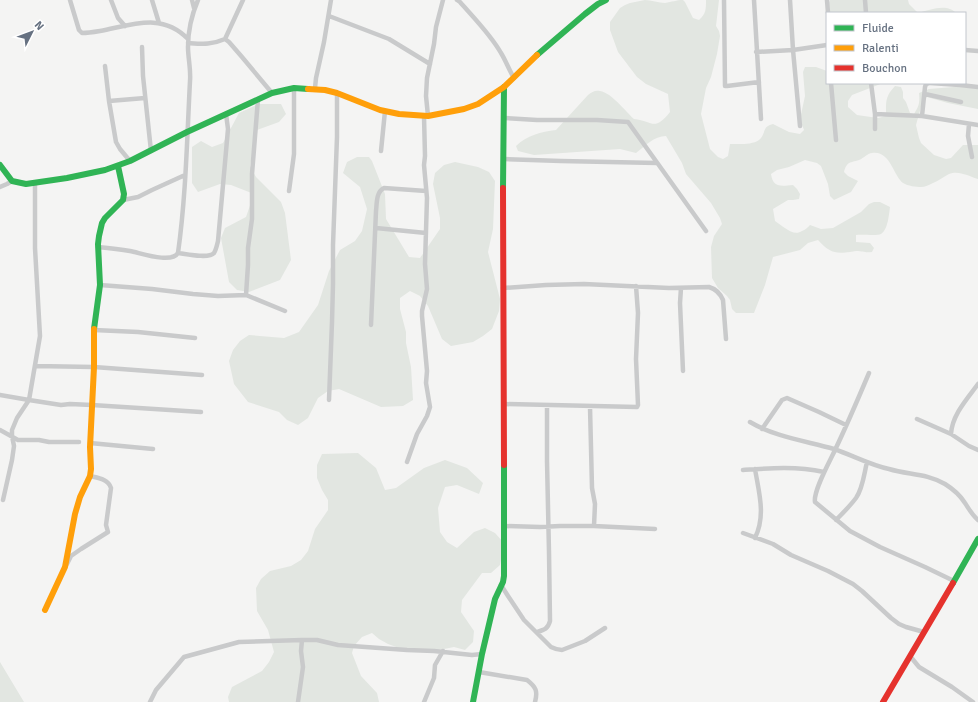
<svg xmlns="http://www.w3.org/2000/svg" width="978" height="702" font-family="Signika,sans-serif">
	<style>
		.green { fill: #e2e6e1 }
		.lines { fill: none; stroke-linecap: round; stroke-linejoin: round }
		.street { stroke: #c9cacb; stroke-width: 4.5 }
		.fast { stroke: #30b455; stroke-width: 6 }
		.slow { stroke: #ff9f0a; stroke-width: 6 }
		.jam { stroke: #e5322d; stroke-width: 6 }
	</style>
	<rect width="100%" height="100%" fill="#f4f4f3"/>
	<!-- green -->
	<path class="green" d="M645,0C651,0 659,3 665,3C672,2 676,0 683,0L685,2L693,18L699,20C706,14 706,9 706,0H719L716,26L719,31L720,36L717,54L711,77L706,88L701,114L710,149L718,157L723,159L728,156L730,144C739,144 752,145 759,140C767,133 761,127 773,124L789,132L800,134L804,130L800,119L805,96L803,72L805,67H816L827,71V83H883L852,95L848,101V107L857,115L878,118L886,116C886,101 885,97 895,86L901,87L903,92V98L906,102L910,113L914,114C919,106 920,103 919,93L929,89L965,86L978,88V109L948,103L927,97L923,101L921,107L916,125L919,138L921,143L934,155L946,159L951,158L963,145H978V179C969,176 958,170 949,174C943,177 938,181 933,183C929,185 925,187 921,187C916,187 908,186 903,183C893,175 890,150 872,153C868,153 864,158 859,160C850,163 847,161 844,172L848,176L858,181L851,192L834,200L830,196L828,184L821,166L817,163L805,160L789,167L777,170L771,174C773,188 781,186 793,185L797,189L800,194L799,199L793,200H788L773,209L775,221C783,226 793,237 802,231C805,230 808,227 810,225L821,229L833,228L861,212L869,204L874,202H880L890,207C889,214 888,230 881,234C877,236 862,234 856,235V242L870,243L874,248L872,252C864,253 864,251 856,251C854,251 852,252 850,252C834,254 829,252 818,240L808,243L800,250L773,257L765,285L754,313H736L732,309L730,300L727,296L718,288L712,278L711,247L714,236L722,224L720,218L711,203L686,174L682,163L666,136C654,136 645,146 636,153L620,149L534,155L518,151L516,146C527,135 541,132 556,130L588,95C592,92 595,90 600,91C612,93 625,111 634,119C653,121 654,132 670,112L668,94L646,84L637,77L618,52L610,30V22L620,8L625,5L630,3Z
		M830,0H908L909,4L918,13C930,10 946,3 956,13H830L829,3Z
		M259,104H281L286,114L279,122L257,130L250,166L256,177L281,202L285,213L291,260L280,280L249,292L237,290L229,282L221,238L225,228L246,217L254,194L231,185L220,184L198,192L192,183V147L201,141L212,147L223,143L239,113Z
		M357,157H369L372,161L385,194L386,219L409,257L420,258L440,229V218L433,184L435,173L444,165L455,162L478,167L489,172L495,181L493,229L488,252L500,299L499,311L492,329L483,336L473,342L451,346L442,339L428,306L420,296L410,291L400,298V309L406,332V343L411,367L413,400L403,406L381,407L339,389L328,391L318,398L308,418L298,425L287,420L279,412L248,402L234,384L229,361L233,350L240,341L249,335L284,338L299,332L318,305L329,271L340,250L355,241L362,231L367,209L360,187L343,173L347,162Z
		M358,453L376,468L385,490L396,488L424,468L445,460L467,468L483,483L479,494L457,485L445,487L438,508L440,532L447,542L457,548L474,532L485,528L495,533L504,543L500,565L491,573H482L462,600L461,612L474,631L473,642L465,650L454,647L434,651L399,648L388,644L379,639L372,633L362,637L354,646L352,653L361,676L377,693L379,702H229L228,697L232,687L262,671L269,662L274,652L268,630L257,611L256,588L261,579L270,571L291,566L301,560L308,551L315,529L328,510V500L322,490L317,478V465L322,454Z
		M0,662L24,702H0Z"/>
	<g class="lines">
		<!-- street -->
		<path class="street" d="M70,0L79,30L82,33C88,33 94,32 100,31C132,25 162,12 188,39
			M111,0L118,18L125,26
			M152,0L159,23
			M192,0L194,8
			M457,0L460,2C474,18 491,35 501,53C506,61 509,70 514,78
			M724,0L725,86H727L759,82
			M754,0L761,119
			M790,0L793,50L800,126
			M827,0L828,13
			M865,0L866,13
			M329,16L389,39L430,64
			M225,39L243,0
			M188,43C203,44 211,45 225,39L229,42L242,57L272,93
			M142,47L143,76L151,151
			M965,50L978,51
			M756,52L793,50L827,45
			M105,66L109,101L116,142L120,149L130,161
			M831,83L836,140
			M871,83L875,114V129
			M930,83L960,85L978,87
			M315,88L316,78L324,42L331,0
			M925,94L961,102
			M109,101L145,98
			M875,114L922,116L978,125
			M428,116L426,96L427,78L434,44L436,27L443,0
			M922,116L925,87L926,84L929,83
			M504,118L537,120H597L628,122L706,231
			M969,124L968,136L972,157
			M381,151L385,111
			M504,159L561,161L657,163
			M0,187L7,184L12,181
			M289,191L294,154V88
			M123,200L138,197L152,190L185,175
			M376,228L426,233
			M98,247C109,248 119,249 130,251C141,253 171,264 178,253C186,196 187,138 190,81C191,69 188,58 188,47C188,32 192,14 198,0
			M178,253C186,254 209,259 214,253C216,250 217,245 218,241L228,129L226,114
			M100,285L152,289L193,294L218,296L246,295L285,311
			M503,288L546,285L584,284L669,288L709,287C716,289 720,293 723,300L726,339
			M681,288L680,303L683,371
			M246,295L248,265V248L252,219V174L258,99
			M371,325L376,211C377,203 376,192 384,188L426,191
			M94,330L138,332L195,338
			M35,366L94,367L202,375
			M869,373C858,399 847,425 835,450C830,461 813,491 815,502L850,531L880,547L925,567L954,581
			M0,395L29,400L61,405L70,404L92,405L201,412
			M329,400L332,322L333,284V245L337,137V93
			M504,404L637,407L638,405L636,359L638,313L636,286
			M590,407L592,488L595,504L594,526
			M917,419L951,434L969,446L978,450
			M750,422C775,437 806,441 834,449C852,455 870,465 889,469C909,475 926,473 945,484C953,489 960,495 965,503C969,509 972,515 978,520
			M762,429L782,400L787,398L819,412L846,425
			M0,430L18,440H39L49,442H79
			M951,434C952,415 967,399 978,384
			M90,443L153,449
			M407,462L417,434L427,416L430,407L426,383L427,371L422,316V311L427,289L425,264L427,198L424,165L425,156L424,116
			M755,469C759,493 766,515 755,538
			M743,470C771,468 796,466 824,472
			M3,500L12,460L14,446L12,436V430L17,418L29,400L40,336L35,248V183
			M836,520C843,513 850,506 856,498C863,488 864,474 867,462
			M504,526L540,527L560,526H594L655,529
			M743,533L773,544L791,555L828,571L853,584L862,591L891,618L899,624L906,627L924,632
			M67,564L71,556L81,549L108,532L106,525L111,488C108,479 98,478 90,476
			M501,585L508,596L524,620L551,647C555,649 558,650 562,650L585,641L605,628
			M537,632C544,630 548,629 550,621L549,552L547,461V405
			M910,656L919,667L952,687L973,702
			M479,672L527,680C536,687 538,691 535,702
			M150,702L156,690L184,657L239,642L302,640
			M298,702L303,667L301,651L302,640H317L338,645L407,650L434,651L472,655L482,654
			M424,702L434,678L435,665L443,651"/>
		<!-- fast -->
		<path class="fast" d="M537,55L585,14L598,4L606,0
			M0,165L12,181L26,184L67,178L105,170L130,161L187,132L272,93L294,88L308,89
			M503,188L504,87
			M94,329L100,285L98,244L99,236L102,223L105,218L123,200L124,194L118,166
			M953,583L978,539
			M473,702L482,654L495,599L503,582L504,576V465"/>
		<!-- slow -->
		<path class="slow" d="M308,89L325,90L337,93L380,110L399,114L428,116L464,109L478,104L504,87L537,55
			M45,610L65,567L75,514L80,497L90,476L91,469L90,447L94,367V329"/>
		<!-- jam -->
		<path class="jam" d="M503,188L504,465
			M883,702L953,583"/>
	</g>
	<!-- legend -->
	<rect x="826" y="12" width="140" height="72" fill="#ffffff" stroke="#c2c6cd"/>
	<rect x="834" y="25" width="20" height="6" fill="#30b455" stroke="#c2c6cd"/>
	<text x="862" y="32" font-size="12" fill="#667181">Fluide</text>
	<rect x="834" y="45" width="20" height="6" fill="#ff9f0a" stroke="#c2c6cd"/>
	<text x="862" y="52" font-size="12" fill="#667181">Ralenti</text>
	<rect x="834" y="65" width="20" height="6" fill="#e5322d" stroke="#c2c6cd"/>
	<text x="862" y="72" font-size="12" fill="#667181">Bouchon</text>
	<!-- north arrow -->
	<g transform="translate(32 32) rotate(48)" stroke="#ffffff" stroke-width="3" paint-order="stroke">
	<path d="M0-3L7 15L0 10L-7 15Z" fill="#667181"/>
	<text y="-6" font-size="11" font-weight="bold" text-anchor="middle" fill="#667181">N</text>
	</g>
</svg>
